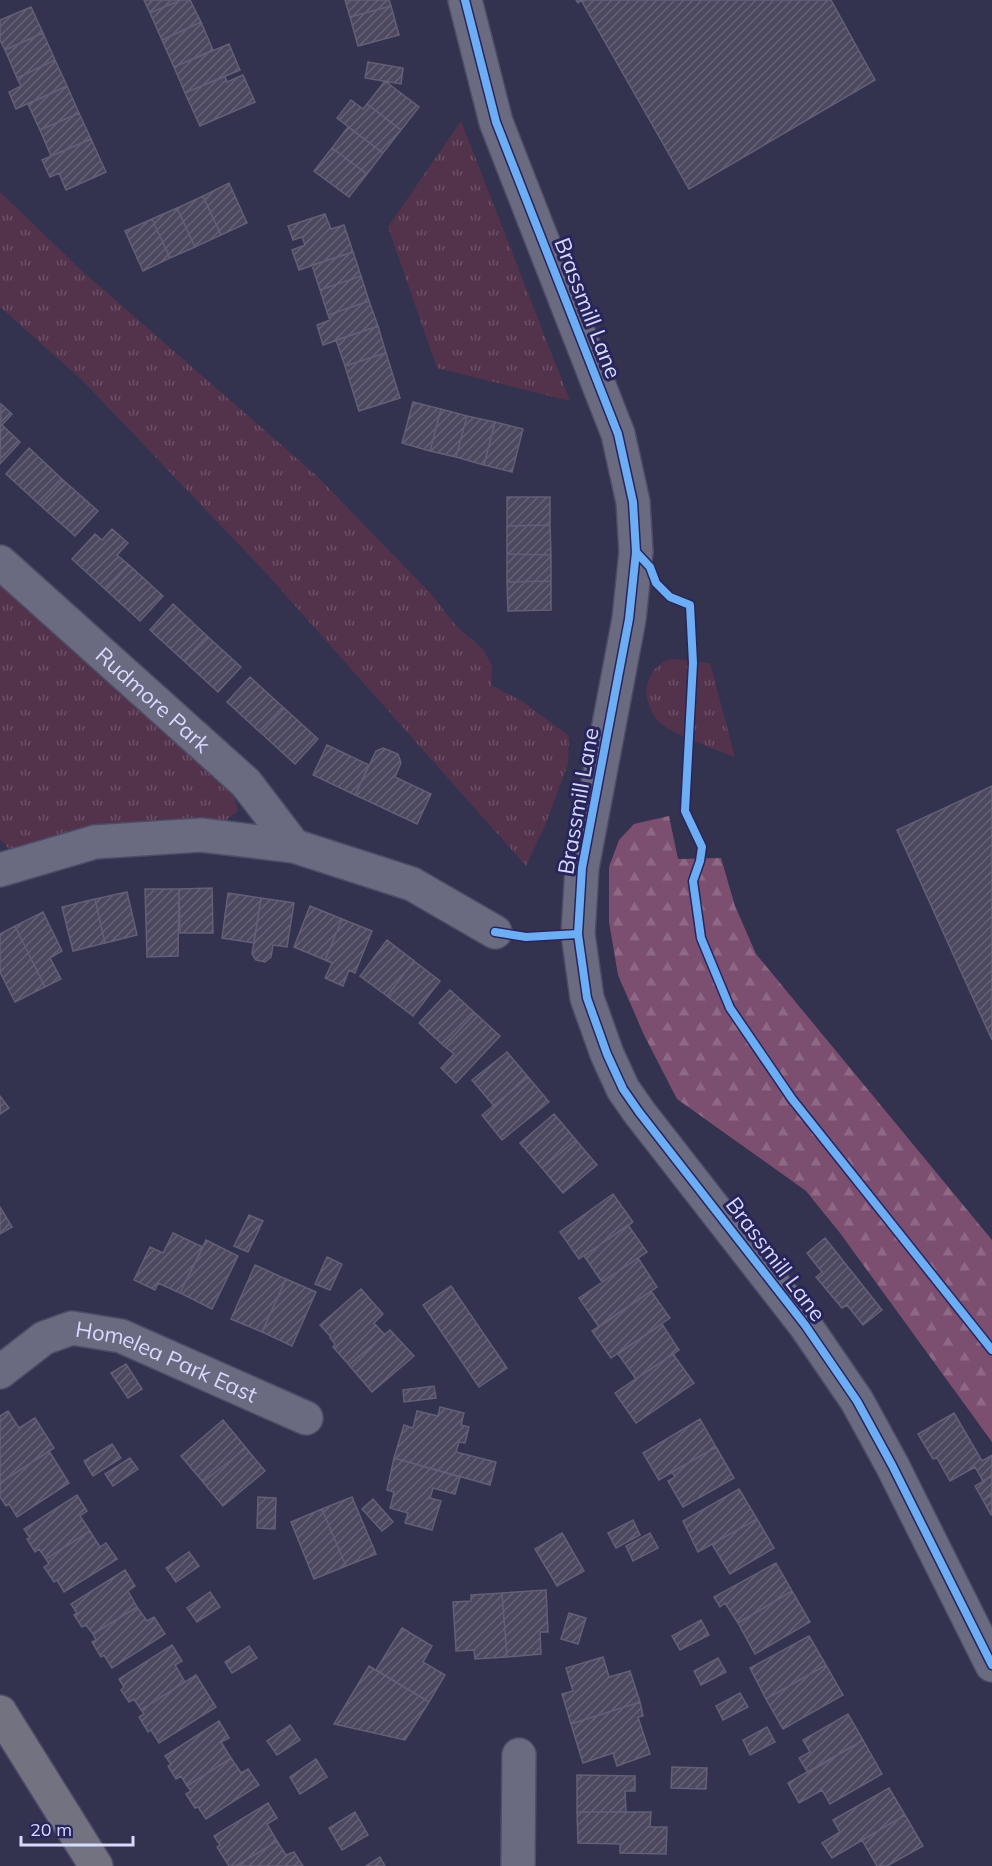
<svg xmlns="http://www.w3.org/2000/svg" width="992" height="1866" font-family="Mulish,sans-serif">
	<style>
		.grass { fill: url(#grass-tufts) }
		.forest { fill: url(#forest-firs) }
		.building { fill: url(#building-hatch); stroke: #635f77; stroke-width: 1.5 }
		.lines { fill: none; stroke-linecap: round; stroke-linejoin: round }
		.minor-casing { stroke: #4e4d67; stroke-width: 36 }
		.primary-casing { stroke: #4e4d67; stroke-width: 36 }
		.minor { stroke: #6a6a81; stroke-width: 33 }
		.primary { stroke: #727280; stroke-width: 33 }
		.cycleway-casing { stroke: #28255c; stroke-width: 11 }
		.cycleway { stroke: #6dadf4; stroke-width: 8 }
		.labels { text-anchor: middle; stroke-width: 6; stroke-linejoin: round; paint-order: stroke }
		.street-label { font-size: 22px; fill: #d7dafd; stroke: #28255c }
	</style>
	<defs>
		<pattern id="grass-tufts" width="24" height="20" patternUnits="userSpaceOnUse" patternTransform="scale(1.5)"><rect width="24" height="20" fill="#53334c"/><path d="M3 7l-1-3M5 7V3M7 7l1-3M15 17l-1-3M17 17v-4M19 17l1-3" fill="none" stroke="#6b5067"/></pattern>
		<pattern id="forest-firs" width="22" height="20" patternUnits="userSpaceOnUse" patternTransform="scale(1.5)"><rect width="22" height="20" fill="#7c4f70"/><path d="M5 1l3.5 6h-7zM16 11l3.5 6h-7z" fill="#8e6885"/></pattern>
		<pattern id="building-hatch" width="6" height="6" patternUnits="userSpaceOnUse" patternTransform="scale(1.5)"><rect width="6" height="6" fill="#4c485f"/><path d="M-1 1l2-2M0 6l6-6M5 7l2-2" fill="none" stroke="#656277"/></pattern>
	</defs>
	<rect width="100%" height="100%" fill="#33324f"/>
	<!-- grass -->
	<path class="grass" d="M461,121L570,401L437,368L388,227Z
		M0,192L81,270L317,476L432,595L456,626L483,649L492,666L491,685L522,701L569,736L568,764L546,823L526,866L265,572L82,380L0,307Z
		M0,581L233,794L238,811L225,821L161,819L81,829L9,849L0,839Z
		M671,659L710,663L735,757C719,751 667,732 658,721C651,713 644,696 647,686C652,670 656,665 671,659Z"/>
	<!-- forest -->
	<path class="forest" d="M669,816L678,859L721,858L735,906L756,954L992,1240V1442L840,1233L806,1191L677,1099L644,1035L618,975L609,922V867L619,840L634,824Z"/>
	<!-- building -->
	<path class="building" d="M144,0H181L150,13Z
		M181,0H190L201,22L162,40L150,13Z
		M345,0H389L391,6L350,17Z
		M576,0H831L875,80L689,189L581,0L578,3Z
		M391,6L399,35L358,46L350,17Z
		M31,7L43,33L5,50L0,40V20Z
		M201,22L213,50L174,67L162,40Z
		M43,33L55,60L17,78L5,50Z
		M229,44L240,70L185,93L174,67Z
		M55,60L67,86L16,109L9,92L21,86L17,78Z
		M368,62L403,68L401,84L365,78Z
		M243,75L255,102L200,126L185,93L225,76L227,82Z
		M385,81L419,107L401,130L367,104Z
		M67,86L79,113L40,130L28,104Z
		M351,100L363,109L367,104L401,130L383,153L337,118Z
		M79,113L91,139L51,156L40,130Z
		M348,127L383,153L367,174L332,148Z
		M91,139L106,172L66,190L59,173L50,177L42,160Z
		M332,148L367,174L349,197L314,171Z
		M229,183L247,223L221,235L203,196Z
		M203,196L221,235L195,247L177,208Z
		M177,208L195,247L170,258L152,219Z
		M325,214L331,229L344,225L353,252L299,270L292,250L305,245L302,237L293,240L288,226Z
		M152,219L170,258L143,271L125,231Z
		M353,252L361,276L320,290L312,265Z
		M361,276L369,301L328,315L320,290Z
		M369,301L378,326L323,345L317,325L330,320L328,315Z
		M378,326L386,353L345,366L336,340Z
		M386,353L400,398L359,411L345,366Z
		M413,402L441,409L430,451L402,443Z
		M1,404L12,414L2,425L20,442L0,464Z
		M441,409L467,416L456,457L430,451Z
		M467,416L495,422L484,465L456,457Z
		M495,422L523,429L512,472L484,465Z
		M29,448L63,480L40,505L6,474Z
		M63,480L98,511L75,536L40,505Z
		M507,497H550V525L507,526Z
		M550,525L551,555L507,554V526Z
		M112,529L128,543L117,555L129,565L106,590L72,559L95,534L102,540Z
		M507,554L551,555V581L507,582Z
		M129,565L163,596L140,621L106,590Z
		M551,581V610L508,611L507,582Z
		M173,604L207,636L184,661L150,630Z
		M207,636L241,667L218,692L184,661Z
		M250,677L284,708L261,733L227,702Z
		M284,708L318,739L295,764L261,733Z
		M327,745L369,765L355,795L313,775Z
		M383,748L398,754L401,763L395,777L431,794L417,824L355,795L376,751Z
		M992,786V1040L897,830Z
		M212,888L213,933H180L179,889Z
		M145,889H179L178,956L147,957Z
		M127,892L137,935L105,943L95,899Z
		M228,893L261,898L254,943L222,938Z
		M261,898L294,903L287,947L273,945L271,957L265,962L256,960L252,954Z
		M95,899L105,943L73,951L62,907Z
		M310,906L342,919L325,960L294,947Z
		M43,912L62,951L50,958L61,979L45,987L15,926Z
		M342,919L372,931L355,973L349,970L343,986L325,978L332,963L325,960Z
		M15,926L45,987L15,1002L0,972V934Z
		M387,940L414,961L387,996L360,976Z
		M414,961L440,981L413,1016L387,996Z
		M450,990L475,1013L444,1046L419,1023Z
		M475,1013L500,1036L456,1083L441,1068L454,1054L444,1046Z
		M507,1052L528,1077L494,1106L472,1080Z
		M528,1077L549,1102L502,1140L482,1115Z
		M0,1096L9,1108L0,1114Z
		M554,1114L576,1140L542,1168L520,1143Z
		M576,1140L597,1165L563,1193L542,1168Z
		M613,1194L633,1222L579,1259L560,1232Z
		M0,1207L12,1227L0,1234Z
		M249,1215L263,1221L248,1252L234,1246Z
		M628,1225L647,1252L602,1282L584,1256Z
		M173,1233L203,1247L180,1293L158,1283L155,1290L134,1280L150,1247L163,1253Z
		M825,1238L882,1310L863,1325L847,1305L842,1308L816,1277L822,1272L807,1253Z
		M206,1240L238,1256L212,1309L180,1293Z
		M327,1257L342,1264L330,1290L315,1284Z
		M638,1258L657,1287L599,1327L579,1298Z
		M255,1265L286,1279L262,1332L231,1319Z
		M286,1279L316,1292L292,1346L262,1332Z
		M451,1286L507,1368L479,1387L423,1305Z
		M361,1289L383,1314L374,1323L385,1335L349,1365L333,1347L335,1344L330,1338L331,1337L320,1325Z
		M651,1291L670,1318L611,1358L592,1331Z
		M662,1324L679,1350L636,1379L618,1354Z
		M390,1330L414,1356L372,1392L349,1365Z
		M673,1354L694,1383L636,1423L615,1393Z
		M126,1364L142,1389L128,1398L111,1373Z
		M434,1386L436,1398L404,1402L403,1390Z
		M440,1407L464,1413L461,1425L469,1427L465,1443L459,1442L456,1452L496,1462L490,1485L394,1458L404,1425L413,1428L417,1411L438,1416Z
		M8,1411L19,1428L35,1418L54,1448L0,1483V1416Z
		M954,1413L982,1461L992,1455V1476L983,1481L975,1467L950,1481L937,1458L933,1459L918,1434Z
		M700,1419L716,1447L659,1480L643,1453Z
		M223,1420L246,1448L203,1482L181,1456Z
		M112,1444L121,1458L93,1476L84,1461Z
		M716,1447L734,1478L683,1507L668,1481L675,1477L672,1472Z
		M246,1448L265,1471L223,1506L203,1482Z
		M49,1451L69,1483L17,1517L9,1504L6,1506L0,1497V1483Z
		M130,1458L138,1469L113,1486L105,1474Z
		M394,1458L460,1477L455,1494L433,1488L430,1498L441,1501L432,1530L405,1523L408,1513L390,1508L394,1492L387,1490Z
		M992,1476V1495L983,1500L975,1486Z
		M739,1489L757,1519L698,1552L683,1521Z
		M77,1495L87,1511L80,1516L90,1531L46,1559L39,1549L35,1552L27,1539L30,1538L24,1529Z
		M992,1495V1514L991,1515L983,1500Z
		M258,1497L276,1498L275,1529L257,1528Z
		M352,1497L376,1554L346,1566L322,1509Z
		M373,1499L393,1522L382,1531L362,1509Z
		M322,1509L346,1566L314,1579L291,1522Z
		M757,1519L774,1548L730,1574L712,1544Z
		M633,1520L640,1535L616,1548L608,1533Z
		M90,1531L100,1547L106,1543L117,1559L64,1592L57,1580L54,1582L44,1567L49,1564L46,1559Z
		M562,1533L584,1571L557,1586L535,1549Z
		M650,1533L658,1548L633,1561L626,1546Z
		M189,1552L199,1566L176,1582L166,1568Z
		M776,1563L792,1591L738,1623L725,1603L720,1607L714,1597Z
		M125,1570L135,1586L128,1591L137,1607L93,1634L86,1625L82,1627L74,1615L77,1613L71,1604Z
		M546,1590L548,1632H540L541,1654L507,1657L502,1593Z
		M792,1591L810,1622L755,1654L738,1623Z
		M210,1592L220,1607L197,1622L187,1608Z
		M502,1593L507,1657L475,1659L474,1650L456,1651L453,1602L471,1601V1595Z
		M137,1607L147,1621L154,1617L165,1634L112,1668L104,1655L101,1657L92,1642L96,1640L93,1634Z
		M569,1613L586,1618L578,1644L561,1639Z
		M701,1620L709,1635L680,1650L672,1636Z
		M402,1628L432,1646L423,1662L445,1675L429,1702L376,1670Z
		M809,1636L826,1665L766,1699L750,1668Z
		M172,1645L182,1661L175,1665L185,1682L141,1710L134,1699L129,1702L121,1690L124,1687L119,1679Z
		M249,1646L257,1658L232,1673L225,1662Z
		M603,1657L609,1677L630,1671L640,1702L571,1724L562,1694L573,1691L566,1668Z
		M718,1658L726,1672L701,1685L694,1671Z
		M826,1665L843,1695L783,1729L766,1699Z
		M369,1666L429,1702L405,1740L334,1724Z
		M196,1675L216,1707L159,1743L151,1730L148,1732L139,1717L144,1714L141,1710Z
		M740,1693L748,1707L723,1720L716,1706Z
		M640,1702L643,1716L638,1717L650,1754L617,1766L613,1753L583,1763L571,1724Z
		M848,1714L863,1740L808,1773L799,1758L810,1752L803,1740Z
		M219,1721L229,1738L221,1742L231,1758L187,1786L181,1776L176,1779L168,1766L171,1764L165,1756Z
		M290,1725L300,1740L277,1755L267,1741Z
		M767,1727L775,1742L750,1755L743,1740Z
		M863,1740L882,1774L830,1804L822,1790L799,1803L788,1783Z
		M231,1758L241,1773L248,1769L259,1785L206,1819L198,1807L195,1808L186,1794L191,1791L187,1786Z
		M316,1759L327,1777L300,1794L290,1777Z
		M672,1767L707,1768L706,1789L671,1788Z
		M577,1775L635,1776V1791H625L626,1812H577Z
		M889,1788L905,1815L832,1858L822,1843L840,1832L833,1820Z
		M268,1803L277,1818L267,1824L277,1841L236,1866H229L217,1847L220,1845L214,1836Z
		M355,1812L368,1835L342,1850L329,1828Z
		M577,1812H651L650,1827H667L666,1854L620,1853V1844L578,1843Z
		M905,1815L923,1846L887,1866H877L862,1840Z
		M277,1841L286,1855L294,1852L303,1866H236Z
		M380,1857L385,1866H366Z"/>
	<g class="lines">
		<!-- minor casing -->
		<g class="minor-casing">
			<g id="minor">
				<path d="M465,0L496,122L618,434L633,502L636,552L629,619L582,868L578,934L587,998L607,1054L623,1089L639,1112L805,1325L857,1401L892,1465L992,1665"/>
				<path id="s1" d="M0,562L246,783L294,846"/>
				<path d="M0,870L95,842L201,835L294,846L412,884L495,932"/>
				<path id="s2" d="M0,1372L44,1338L72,1328L121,1336L306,1418"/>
				<path d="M518,1866L519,1755"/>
			</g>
		</g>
		<!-- primary casing -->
		<g class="primary-casing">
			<path id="primary" d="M0,1712L96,1866"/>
		</g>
		<!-- minor -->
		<use href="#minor" class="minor"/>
		<!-- primary -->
		<use href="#primary" class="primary"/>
		<!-- cycleway casing -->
		<g class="cycleway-casing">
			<path id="cycleway" d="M465,0L496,122L618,434L633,502L636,552L629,619L582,868L578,934L587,998L607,1054L623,1089L639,1112L805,1325L857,1401L892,1465L992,1665
				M636,552L650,567L656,583L670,597L690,605L693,663L685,811L702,847L700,861L693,881L701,938L730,1008L792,1099L992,1350
				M495,932L526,937L578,934"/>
		</g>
		<!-- cycleway -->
		<use href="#cycleway" class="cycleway"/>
	</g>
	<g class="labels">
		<!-- street labels -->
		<g class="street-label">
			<text transform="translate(588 308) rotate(69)" y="8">Brassmill Lane</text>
			<text dy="8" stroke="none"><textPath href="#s1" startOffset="206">Rudmore Park</textPath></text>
			<text transform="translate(578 801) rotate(-80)" y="8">Brassmill Lane</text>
			<text transform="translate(776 1259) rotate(53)" y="8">Brassmill Lane</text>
			<text dy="8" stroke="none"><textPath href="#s2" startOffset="186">Homelea Park East</textPath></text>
		</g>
	</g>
	<!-- scale -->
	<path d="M21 1836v9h112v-9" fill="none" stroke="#d7dafd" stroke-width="3"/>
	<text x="30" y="1836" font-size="18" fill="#d7dafd" stroke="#28255c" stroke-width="4.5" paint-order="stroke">20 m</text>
</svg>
